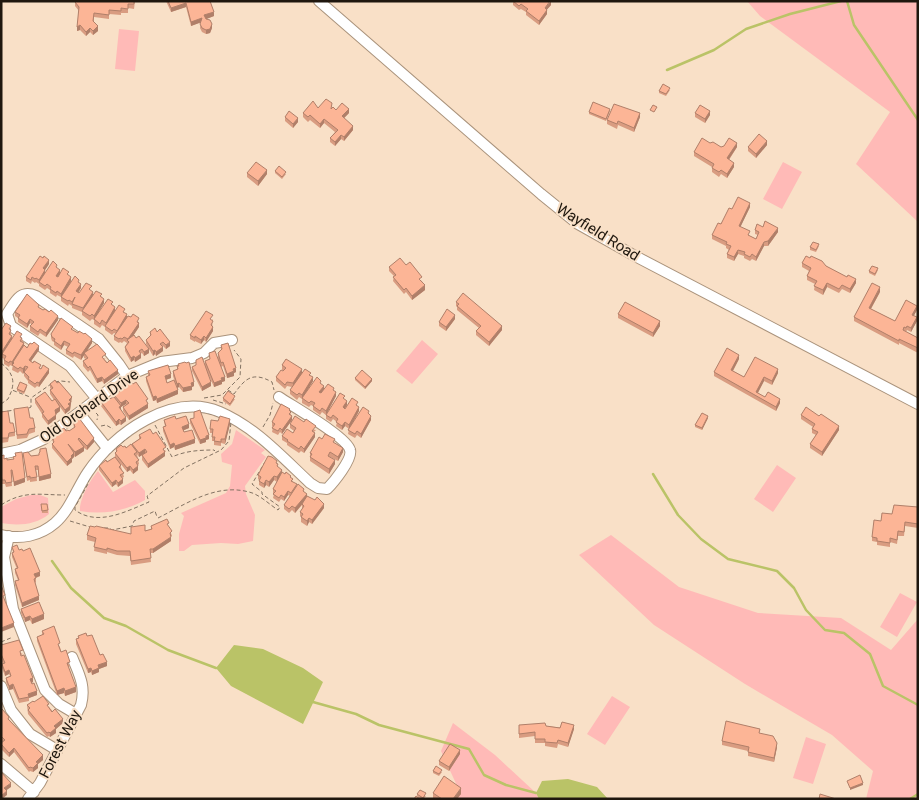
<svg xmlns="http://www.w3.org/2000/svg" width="919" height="800" font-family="Roboto,sans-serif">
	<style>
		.green { fill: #ffbab7 }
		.water { fill: #bac367 }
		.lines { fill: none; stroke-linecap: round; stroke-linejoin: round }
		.stream { stroke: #bac367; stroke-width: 2.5 }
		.street-casing { stroke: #aa937c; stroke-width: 12 }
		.path { stroke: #827262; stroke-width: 1; stroke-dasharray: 4 2.5; stroke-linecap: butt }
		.street { stroke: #fff; stroke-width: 10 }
		.wall { fill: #d99c81 }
		.shaded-wall { fill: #b07f69 }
		.building { fill: #fcb596; stroke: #b07f69 }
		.labels { text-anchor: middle; stroke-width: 4; stroke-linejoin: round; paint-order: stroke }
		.street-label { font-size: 15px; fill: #1f170e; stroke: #f9e0c7 }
	</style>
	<rect width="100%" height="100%" fill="#f9e0c7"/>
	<!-- green -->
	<path class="green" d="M747,1H918V222L856,164L890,112L760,16Z
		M119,29L139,31L135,71L115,69Z
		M783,162L802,172L782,209L763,199Z
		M422,340L438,354L412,384L396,371Z
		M236,430L265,450L261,453L266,457L245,486L246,494L255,515L253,541L238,544L221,543L192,545L184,551H179V534L184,516L181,513L226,493L230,486L232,465L222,462L221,454L232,444Z
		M777,465L796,478L773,512L754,499Z
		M98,471L113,492L135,480L145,491V500C125,511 103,515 80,511C79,500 90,480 98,471Z
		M31,495H40L48,498L49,514C36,525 18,526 1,523V507L16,499Z
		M611,535L679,587L758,613L841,618L891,650L918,619V799H866L873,771L832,735L745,684L654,625L579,555Z
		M900,593L917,602L897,637L880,627Z
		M612,696L630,707L605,745L587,734Z
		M453,723L495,755L536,793L539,799H457L459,790L441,751Z
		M806,737L826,744L813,784L793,778Z"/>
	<!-- water -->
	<path class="water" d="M234,645L263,649L303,668L323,682L303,724L231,686L216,668Z
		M568,779L597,787L608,799H539L536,793L542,781Z"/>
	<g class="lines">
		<!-- stream -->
		<path class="stream" d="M847,1L854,25L918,120
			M667,70L714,50L746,29L790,14L841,1
			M653,474L678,515L701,539L728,559L777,571L794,588L806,610L825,630L844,633L870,654L883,686L918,705
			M52,561L71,588L104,618L126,626L168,650L216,668
			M313,702L356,714L379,725L469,749L484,775L506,785L536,793
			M910,799L918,794"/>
		<!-- street casing -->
		<g class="street-casing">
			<path id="street" d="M319,1L541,194L578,224L635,256L918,404
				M97,399L70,366L11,326L7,314C15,302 20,289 36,296L99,339L119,364L127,376
				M79,413L107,448
				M1,454L20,450L44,439L127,376L161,362L192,358L204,353L214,343L232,340
				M1,535C20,540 40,536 55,523C70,510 77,488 88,472C114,433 172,392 220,412C255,427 282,457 310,483L318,488L327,489C333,483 353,459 350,450C347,437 292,406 279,397
				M9,536L4,557L13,609L45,690L59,704L76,714
				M1,686L11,710L30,734L57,750
				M1,764L34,792
				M28,799L40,783L81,705C86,686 79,674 72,657"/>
		</g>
		<!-- path -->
		<path class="path" d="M1,363C10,370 15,378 12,389
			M55,382L61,381L70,382
			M228,390L234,394C245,379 252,371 272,382L274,390
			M204,398L222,395L240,377L241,359L234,350
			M213,400L226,404
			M1,404L8,399L12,390L30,397
			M29,408L31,407V398L51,384
			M195,410L215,415L231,422L229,441L221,450L184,468L147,496L149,502C127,511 98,527 75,510V507L88,484L89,478L104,458L140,427L165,414Z
			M1,412L15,410
			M96,413L98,415L97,420
			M155,425L172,457C185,451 199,450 214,450L215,451
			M101,426L106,425L113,429
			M263,427L270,415L273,403
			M1,505C24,490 40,495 65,495
			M158,518C186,504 216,483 249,492C259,494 270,505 278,510L280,507L262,494V492L252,484L265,462
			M70,521L90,527
			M104,528H109L112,530L132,526L134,521L155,511L157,517
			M1,642L13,637"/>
		<!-- street -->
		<use href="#street" class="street"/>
	</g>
	<!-- wall -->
	<path class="wall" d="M77,1H135L134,9L128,8V13H121V15L109,14V19L94,17V22L98,31L93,35L90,32L86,36L80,30L77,31L79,11L75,6V2Z
		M166,1H210L214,16L206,19L212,28L210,33L206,34L202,32L200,28L201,22L191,26L186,7L171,12Z
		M513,1L551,5L547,9V14L539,25L526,15V12L521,9L519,10L513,5Z
		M670,90L666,96L659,93V91Z
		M318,108H331L349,113L344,118L353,130L344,141L341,139L335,146L330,142V138L335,132L324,123L320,128L310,120L308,122L303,117V113Z
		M610,111L606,121L589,114V112Z
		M695,113L710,115L705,123L695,117Z
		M285,117L298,122L293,128L285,121Z
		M640,117L634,132L618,125L617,129L607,124V120Z
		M710,143L721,147H737L729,160L734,167L727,178L721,174L719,177L712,172V167L694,156V152Z
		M767,145L756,158L748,151V147Z
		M275,171L286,174L282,179L275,173Z
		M247,173L267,174L258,186L247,177Z
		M750,207L740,227L750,236L756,239L758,235L755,234V230L763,227L778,232L768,246H764L756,261L752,259L750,261L744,258V256L738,254L734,261L727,258V254L729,250L726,248V246L712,239V235L732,209Z
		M819,246L816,252L810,250V247Z
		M802,263L826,266L856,283L850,293L842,289L839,293L827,287L823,295L814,290L815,284L807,280V276L809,271L802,267Z
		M49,264L45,270V273L57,268L60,273L69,275L71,281L79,283L81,288L78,293L91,291L93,295L102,297L104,303L97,314L113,305L115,310L125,313L127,318L139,322V327L133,336L149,353L144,356L142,353H141V358L135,362L134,360L131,362L125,351V347L127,343L124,341L122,343L120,342L119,343L114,340V336L116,334L114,333L112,335L105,330V327L102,325L100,328L94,324V320L92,319L90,321L82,315V312L72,308V306L69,304L68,306L61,301V297L57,295L56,297L50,293V290L47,288L45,290L39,286V283V284L36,282L35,283L32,281L31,284L26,281V277Z
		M389,267L422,281L425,290L412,300L406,292L404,294L393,281L394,276L389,271Z
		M878,270L875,276L869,273V271Z
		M880,292L871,309L895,321L917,310L914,315L917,321L911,332L907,330L906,332L918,338V353L899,343V345L854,321V317Z
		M456,302L502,330L489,346L476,335V331L479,328L457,310V307L456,306Z
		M39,308L58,320L46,337L40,333L38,336L30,331V326L32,325L30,323L27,328L18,322V318L15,316V312Z
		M618,314L660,326L653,337L618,318Z
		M213,319L212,321L213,331L206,342L204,340L201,344L195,341V342L190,339V335Z
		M455,319L446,331L439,326V322Z
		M11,326V335L12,338H22L24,346L39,350L31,361L41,369L49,373L39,387L37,386L35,388L28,383V381L24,376V372L25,370L23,374L20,371L18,373L12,370L13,364L12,366L10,365L9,367L4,364V359L2,358V356L1,357Z
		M73,330L92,343L86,352L106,359H104L118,374L104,384L102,381L97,383L90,370L88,372L83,366V361L86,359L84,358V355L81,360L74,356L73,358L66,354V350L68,347L64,345L61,350L54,345V342L52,341L51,338V334Z
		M150,332H157L170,346L166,349L163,346L162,347L163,351L156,356L155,354L153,356L146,344V340L150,336Z
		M221,345L236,372L234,373V376L227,378L223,366L221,367L225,381L222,382V384L214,387L206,369L211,386L202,391L192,371V367L205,364V361L218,357V353L221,350Z
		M739,359L733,371L744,377L778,373L772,385L764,381L758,393L765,397L780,403L776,411L714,376V372Z
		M178,364L194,386L192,387V390L183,392L179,387L177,388L173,376V371L177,370V366H178Z
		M282,365L311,376L313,381L304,396L321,384L324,390L334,392L336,396L326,415L322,412L320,415L313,410V406L311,405L309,407L302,403V399L299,397L297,400L290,394V390L292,387L287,386L285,389L276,381V377L284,371L282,370Z
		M148,371L171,378L166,380L167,383L178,394L157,403L156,400L153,401L146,381V377L148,376Z
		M355,378L372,381L365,389L355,380Z
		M50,384L72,402H71L70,410L65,414L60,407V411L56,414V419L48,425L42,417V414L35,403V399L52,401L54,400L50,394V390L51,389L50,388Z
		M125,384L148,403V408L129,420L123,411V407L126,405V404L121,407V410L126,421L121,425L119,424L116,426L101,406V402L114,398V395L118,392V389L125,386Z
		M27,387L24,394L17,391V389Z
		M223,398L235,399L230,406L223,401Z
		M345,399L347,405L345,409L358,406L359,411L352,425L369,414L371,420L361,438L357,435L355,438L348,434L349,429L345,426L342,430L336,426L337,422L333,419L331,422L326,419V415Z
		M14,409L30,418L35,428V432L29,434L27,438L17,439Z
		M290,411L292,420L282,434L280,432L278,435L272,432L273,427L272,426V422Z
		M1,412L10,423L15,432V436L9,437L8,442L1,443Z
		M801,415L819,416L839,430L822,456L810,448V444L816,435L812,433V429L813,427L801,419Z
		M708,418L702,430L695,427V425Z
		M176,419L189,428L184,430V432L195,443L175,450L174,447L170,449L163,431V427H165L164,420Z
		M190,419L209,439L206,440V442L200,444L190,423Z
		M73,421L94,442L87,450L84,448V451L75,457L74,456V457L72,459V462L67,466L52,448V444L53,443L52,435L66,431H69L74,428Z
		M230,424L225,444L221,443V446L214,445V441H212V433H210V429Z
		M290,424L316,430L314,432L315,437L304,453L301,451L299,453L287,445V443L282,440V436L293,433L294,431L290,428Z
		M139,435L166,451L165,452V456L148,468L142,460V455L145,453L139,457L137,454L139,464L138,465V470L133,474L130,470L127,472L120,463L124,477L122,478L123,483L118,487L116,484L112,487L99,470V466L115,458V453L116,452V449L123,447L126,448L132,446V444L139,439Z
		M322,439L335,443L343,452L338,461L330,457L335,464L329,474L310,461V453Z
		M40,449L51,478L39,481L38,470H36L37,481L30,482V480L27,481L23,453L31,456L39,455Z
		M15,453L25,482L14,486L12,474L11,475L12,486L6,487L5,484H2L1,478V456L4,459L7,460L14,459L15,456Z
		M277,464L278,468L282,473L291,478L293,482L297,486L304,492L307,496L324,508L312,524L309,522L307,526L301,522V517L300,516V512L302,509V505L295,513L292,510L289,513L284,509V505L290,496L288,495L284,501L281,499L279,502L273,498L274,494L273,493V489L277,482L274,480L269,487L266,485L264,488L259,485V480L258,479V475Z
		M41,504H47L48,513H42Z
		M918,507V528L905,526L904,536H898L897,544L890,542V547L877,545V542L872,541V537L881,521L892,514Z
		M151,526L169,527L172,536H171V541L153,553H150L151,562L131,565L130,556L117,555L107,552V554L94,551L95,542L87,540V535L131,534L145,531L151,529Z
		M12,547L19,550L40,576L36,578V582L35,583L39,600L22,607L15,585V581L18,580L15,573V569H17L12,557V553L13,552Z
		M21,609L44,619L32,624L30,620L25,622L21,613Z
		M42,631L60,647L61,652L70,666L68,667L76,692L65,696L64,693L57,695L37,641V637L42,635Z
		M78,636H87L107,666L99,669V672L92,675L91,672L88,673L76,644V639H78Z
		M1,645L23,654L21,655L33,682L31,683L37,695L29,698V701L19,703L13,689L9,690L6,682V678L10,676L9,674L5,676L2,668V664H3L1,659Z
		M34,702L49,707L63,723L56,729V733L50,737L49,736L47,737L28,714L27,705Z
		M1,710L43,760L38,764V768L33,772L30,771L29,772L14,752L9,757L1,749V743L3,742L1,741Z
		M519,725L546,726L574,729L568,747L558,744L557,748L545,746V743H535V736L519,738Z
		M760,734L777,747L774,762L748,756V751L722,745V741Z
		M460,754L449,771L439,765V761Z
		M433,771L442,772L439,776L433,773Z
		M433,793L461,794L457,799H433Z
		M417,794L426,796L423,799H421L417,796Z"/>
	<!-- shaded-wall -->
	<path class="shaded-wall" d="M551,1V5L545,12V8Z
		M186,3V7L171,12V8Z
		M547,10V14L539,25V21Z
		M214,12V16L204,20V15Z
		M202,18V22L191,26V22Z
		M212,24V28L210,33L206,34V30Z
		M80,25V30L77,31V27Z
		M98,26V31L93,35V31Z
		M90,28V32L86,36V32Z
		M349,109V113L342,120V116Z
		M710,111V115L705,123V119Z
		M640,113V117L634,132V128Z
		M298,118V122L293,128V124Z
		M324,119V123L320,128V124Z
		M353,126V130L344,141V137Z
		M341,135V139L335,146V142Z
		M767,141V145L756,158V154Z
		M737,143V147L727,162V158Z
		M734,163V167L727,178V174Z
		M267,170V174L258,186V181Z
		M750,203V207L739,230V226Z
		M778,228V232L768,246V241Z
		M764,242V246L756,261V257Z
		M738,250V254L734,261V257Z
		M49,260V264L43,273V268Z
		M45,270V274L39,282V284V280Z
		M60,270V274L56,280V276Z
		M71,277V281L61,298V294Z
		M856,279V283L850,293V289Z
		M827,283V287L823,295V290Z
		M81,284V288L76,296V291Z
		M425,285V290L412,300V296Z
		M880,287V292L869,312V308Z
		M93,292V296L83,312V308Z
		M104,299V303L94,320V316Z
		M917,306V310L912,319V315Z
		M115,307V311L106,327V323Z
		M127,314V318L117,335V331Z
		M455,315V319L446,331V327Z
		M58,316V320L46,337V333Z
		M917,317V321L911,332V328Z
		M30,319V323L27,328V324Z
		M660,321V326L653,337V333Z
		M139,323V327L129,342L128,339Z
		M502,326V330L489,346V342Z
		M213,327V331L206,342V338Z
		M12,336V340L2,354L1,357V353Z
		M204,336V340L201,344V340Z
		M92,339V343L81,360V355Z
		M64,341V345L61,350V346Z
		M170,342V346L166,349V345Z
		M24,343V347L13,362V364L12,366V362Z
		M39,346V350L29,364V360Z
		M163,347V351L156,356V352Z
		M149,349V353L144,356V352Z
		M155,350V354L153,356V351Z
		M141,354V358L135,362V358Z
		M739,355V359L731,374V370Z
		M134,356V360L131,362V358Z
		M25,366V370L23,374V369Z
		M236,368V372L234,373V376L227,378V374Z
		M49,369V373L39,387V383Z
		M302,369V373L293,387V383Z
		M778,369V373L772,385V381Z
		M118,370V374L104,384V380Z
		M171,374V378L165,380V376Z
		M102,377V381L97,383V379Z
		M225,377V381L222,382V384L214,387V383L221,378Z
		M313,377V381L302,399V395Z
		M764,377V381L756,396V392Z
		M372,379V381L365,389V387Z
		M194,382V386L192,387V390L183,392V388Z
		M211,382V386L202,391V387Z
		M179,383V387L177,388V384Z
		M324,386V390L319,396V392Z
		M178,390V394L157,403V399Z
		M336,392V396L326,415V411Z
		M156,396V400L153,401V397Z
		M72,397L70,410L65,414V410L69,400Z
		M780,399V403L776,411V407Z
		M126,400V404L121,407V410L119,407L121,406V403Z
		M347,401V405L343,411V407Z
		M148,404V408L129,420V416Z
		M60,407V411L55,415V410Z
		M359,407V411L349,429V425Z
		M56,415V419L48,425V421Z
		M292,416V420L282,434V430Z
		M371,416V420L361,438V434Z
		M708,416V418L702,430V428Z
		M126,417V421L121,425V421Z
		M119,419V424L116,426V422Z
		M230,419V424L225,444V439Z
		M345,422V426L342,430V426Z
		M189,424V428L182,431V427Z
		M839,426V430L822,456V452Z
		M315,433V437L304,453V449Z
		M209,435V439L206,440V442L200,444V440Z
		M94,438V442L87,450V446Z
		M195,439V443L175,450V446Z
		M174,443V447L170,449V445Z
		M84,447V451L75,457V452Z
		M343,448V452L338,461V457Z
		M145,449V453L139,457V453Z
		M165,452V456L148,468V464Z
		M74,453V457L72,459V462L67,466V462L71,456Z
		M335,460V464L329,474V469Z
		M130,466V470L127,472V468Z
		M138,466V470L133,474V470Z
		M282,470V474L277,482V477Z
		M51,474V478L39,481V477Z
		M274,476V480L269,487V482Z
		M25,478V482L14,486V482Z
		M123,479V483L118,487V483Z
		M116,480V484L112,487V483Z
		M266,480V485L264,488V484Z
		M288,491V495L284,501V497Z
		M307,494V498L295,513V508Z
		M324,504V508L312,524V520Z
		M309,518V522L307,526V521Z
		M171,537V541L153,553V549Z
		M40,572V576L34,578V574Z
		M39,596V600L22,607V603Z
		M44,614V619L32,624V619Z
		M30,616V620L25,622V618Z
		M14,623V627L1,632V628Z
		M107,662V666L99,669V672L92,675V671L98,665Z
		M91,668V672L88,673V669Z
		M9,670V674L5,676V672Z
		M33,678V682L30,684V679Z
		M13,684V689L9,690V686Z
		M76,687V692L65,696V691Z
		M64,688V693L57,695V691Z
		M37,691V695L29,698L28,694Z
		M63,719V723L56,729V733L50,737V733L54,726Z
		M574,725V729L568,747V743Z
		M777,743V747L774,762V758Z
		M14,748V752L9,757V753Z
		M460,750V754L449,771V767Z
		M43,755V760L38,764V768L33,772V768L36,762Z
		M11,783V787L4,792V788Z
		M863,783V785L850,790V788Z
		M461,788V794L457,799H453Z
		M7,791V795L2,799V795Z"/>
	<!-- building -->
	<path class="building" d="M77,1H134V4H128V9L121,8V11L109,10V15L94,13L93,21L98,26L93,31L90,28L86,32L80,25L77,27L79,7L75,2Z
		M168,1H210L214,12L204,15L206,19L210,20L212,24L210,29L206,30L202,28L200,24L202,18L191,22L186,3L171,8Z
		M513,1H550L545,8L547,10L539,21L526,11L528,9L521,4L519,6Z
		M663,84L670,88L666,94L659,91Z
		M326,99L332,103L331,109L333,107L336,110L342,103L349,109L342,116L353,126L344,137L341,135L335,142L330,138L338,130L324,119L320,124L310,115L308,117L303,113L313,101L318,108Z
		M593,102L610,109L606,119L589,112Z
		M614,104L640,113L634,128L618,121L617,124L607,120Z
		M653,105L657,107L654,112L650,110Z
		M700,105L710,111L705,119L695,113Z
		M289,111L298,118L293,124L285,117Z
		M759,134L767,141L756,154L748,147Z
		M702,138L710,143L713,142L721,147L724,146L729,138L737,143L727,158L734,163L727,174L721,170L719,172L712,168L714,164L694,152Z
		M256,162L267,170L258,181L247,173Z
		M279,166L286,172L282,177L275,171Z
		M738,197L750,203L739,226L750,231L748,235L756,239L759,232L755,230L757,224L763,227L765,221L778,228L768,241L764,242L756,257L752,254L750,257L744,254L745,252L738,250L734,257L727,254L731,246L726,244L727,242L712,235L718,223L721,224L729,208L732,209Z
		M813,242L819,244L816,250L810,247Z
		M40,256L43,258L44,256L49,260L43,268L45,270L39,280L36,278L35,279L32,277L31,280L26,277Z
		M806,256L810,258L811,256L822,261L826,266L847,277L848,275L856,279L850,289L842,285L839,289L827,283L823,290L814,286L817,281L807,276L811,268L802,263Z
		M400,258L406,265L410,262L422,277L419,279L425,285L412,296L406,288L404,290L393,277L396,275L389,267Z
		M53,261L57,265L56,267L60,270L56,276L58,277L63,268L69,272L67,274L71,277L61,294L57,291L56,293L50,289L51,287L47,284L45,286L39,282Z
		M872,266L878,268L875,274L869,271Z
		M75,276L79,280L78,282L81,284L76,291L79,293L86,283L92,286L89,289L93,292L83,308L72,304L75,297L72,302L69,300L68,301L61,297Z
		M872,283L880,287L869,308L895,321L906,300L917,306L912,315L917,317L911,328L907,326L906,328L904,327L903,330L918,338V348L899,339V341L854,317Z
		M96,291L102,294L100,296L104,299L94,316L92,314L90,316L82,311Z
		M463,293L502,326L489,342L476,331L481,326L457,306L459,304L456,302Z
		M27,294L39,305L38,307L43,310L45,309L49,312L51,310L58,316L46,333L40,329L38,332L30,326L34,322L30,319L27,324L18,318L20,315L15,312Z
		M108,299L113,302L111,304L115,307L106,323L102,320L100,324L94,319Z
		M625,302L660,321L653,333L618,314Z
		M119,305L125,309L123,312L127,314L117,331L114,329L112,331L105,326Z
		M447,309L455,315L446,327L439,322Z
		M206,311L213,315L210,319L213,321L211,325L213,327L206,338L204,336L201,340L195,336V338L190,335Z
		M133,314L139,318L137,322L139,323L128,339L124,337L122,339L120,338L119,339L114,336L128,316L131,317Z
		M61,318L73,327L71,329L78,333L79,331L84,334L85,333L92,339L81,355L74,352L73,354L66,350L70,344L64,341L61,346L54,341L55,339L52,337L51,334Z
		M6,323L11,326L9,329L11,330L9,334L12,336L1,353V330Z
		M155,328L157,332L160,329L170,342L166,345L163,342L160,344L163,347L156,352L155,350L153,351L146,340L151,335L150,332Z
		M17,331L22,334L20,337L22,338L20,341L24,343L12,362L10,361L9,363L4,360L6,356L2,354Z
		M134,335L136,338L139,336L149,349L144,352L142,349L139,351L141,354L135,358L134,356L131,358L125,347L129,342L127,340Z
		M34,342L39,346L29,360L33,363L34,361L41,365L39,368L41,369L43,365L49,369L39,383L37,382L35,384L28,379L29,377L24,372L28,367L25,366L23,369L20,367L18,369L12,365L14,363L13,362L24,345L27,348L30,343L32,344Z
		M228,343L236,368L233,369L234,371L227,374L223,362L221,363L218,353L222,349L221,345Z
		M97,344L106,354L102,357L107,363L110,360L118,370L104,380L102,377L97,379L90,366L88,368L83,361L88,358L84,353Z
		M727,348L739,355L731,370L744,377L755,357L778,369L772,381L764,377L756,392L765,397L768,392L780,399L776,407L714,372Z
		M215,351L225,377L221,378L222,380L214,383L205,361L210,359L209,353Z
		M202,357L211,382L202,387L192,367L196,365V360Z
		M286,359L302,369L293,383L287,382L285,385L276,377L281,370L283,371L286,368L282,365Z
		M185,362L186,363L189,362L194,382L191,383L192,386L183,388L179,383L177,384L173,371L178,369L177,366H179L178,364Z
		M168,365L171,374L165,376L167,383L174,380L178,390L157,399L156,396L153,397L146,377L150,375L148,371Z
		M305,369L311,373L309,375L313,377L302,395L299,393L297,395L290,390Z
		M362,370L372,379L365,387L355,378Z
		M317,377L321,381L320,383L324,386L319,392L321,393L328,384L334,388L333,390L336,392L326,411L322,408L320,411L313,406L315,403L311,401L309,403L302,398Z
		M55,380L57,383L59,382L72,397L69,400L71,402L68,404L70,406L65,410L50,390L53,388L50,384Z
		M130,381L133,384L136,382L148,399L146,400L148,404L129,416L123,407L129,403L126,400L121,403L114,395L120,391L118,389L126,386L125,384Z
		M20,382L27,385L24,392L17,389Z
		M228,391L235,396L230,404L223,398Z
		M45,392L52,401L55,399L60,407L55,410L56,415L48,421L42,413L44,412L35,399Z
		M340,393L345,396L343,398L347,401L343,407L345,409L352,398L358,402L356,405L359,407L349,425L345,422L342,426L336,422L338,419L333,415L331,418L326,415Z
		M114,397L121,406L119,407L126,417L121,421L119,419L116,422L101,402L106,398L107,400Z
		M281,404L290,409L289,410L291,412L289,414L292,416L282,430L280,428L278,431L272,428L275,424L272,422Z
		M28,407L30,418H33L35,428L29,429L27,434L17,435L14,409Z
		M363,407L369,411L368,413L371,416L361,434L357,431L355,434L348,430Z
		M806,407L819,416L821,414L839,426L822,452L810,444L818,432L812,429L815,424L801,415Z
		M200,410L209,435L206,436V438L200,440L190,419L194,418V412Z
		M8,411L10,423H13L15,432L9,433L8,438H1V412Z
		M702,413L708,416L702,428L695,425Z
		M175,416L176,419L186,416L189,424L182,427L184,432L192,430L195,439L175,446L174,443L170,445L163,427L166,426L164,420Z
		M220,416L230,419L225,439H221V442L214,441L215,437H212L213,429H210L211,420L218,421Z
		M295,416L304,422L306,419L316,426L312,431L315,433L304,449L301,446L299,449L287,441L288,440L282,436L287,429L293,433L296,428L290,424Z
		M79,418L94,438L87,446L79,438L78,439L84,447L75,452L68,444L74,453L71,456L72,457L67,462L52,444L54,442L53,440L54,438L52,435L64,428L66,431L68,430L69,431L75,427L73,421Z
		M150,429L153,434L156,432L166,447L163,449L165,452L148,464L142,455L147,452L145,449L139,453L132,444L141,438L139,435Z
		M325,434L335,439L333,442L343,448L338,457L330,452L328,456L335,460L329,469L310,457L312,454L310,453L319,437L322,439Z
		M131,444L137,452L134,454L139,460L136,462L138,466L133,470L130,466L127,468L115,453L117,451L116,449L121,445L123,447L125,446L126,448Z
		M46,448L51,474L39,477L38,466H35L37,477L30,478V476L27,477L23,453L28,452L31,456L39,455V453L40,452V449Z
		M22,452L25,478L14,482L12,470H11L12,482L6,483L5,480H2L1,474V456L4,455V459L7,458V460L14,459L13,457L16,456L15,453Z
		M268,456L272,457L277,461L276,463L278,464L277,466L282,470L277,477L274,476L269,482L266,480L264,484L259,481L261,477L258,475Z
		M115,457L121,465L119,467L124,473L120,475L123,479L118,483L116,480L112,483L99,466L106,460L107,462Z
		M282,472L285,474L286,472L291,476L290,477L293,479L291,481L297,484L291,493L288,491L284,497L281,495L279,498L273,494L276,491L273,489Z
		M298,484L304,489L303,491L307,494L295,508L292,506L289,509L284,505Z
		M307,496L315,500L317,497L324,504L312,520L309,518L307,521L301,517L303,514L300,512L304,506L302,504Z
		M41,504H47L48,510L42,511Z
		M894,505L918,507V524L905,522L904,532L898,531L897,540L890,538V543L877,541V538L872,537L874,520L881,521L882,513L892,514Z
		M167,519L169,523L167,524L172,531L170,533L171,537L153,549H150L151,558L131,561L130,551H117L107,548V550L94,547L96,538L87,535L90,526L95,527L96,526L131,534V527L145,525V531L152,529L151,526Z
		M17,545L19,550L22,549L23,551L30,548L40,572L34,574L36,578L34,579L39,596L22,603L15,581L19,580L15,569L18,568L12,553L14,552L12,547Z
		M1,585L5,595L3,596L14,623L1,628Z
		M39,602L44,614L32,619L30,616L25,618L21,609Z
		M54,626L60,643L58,644L61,652L66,650L70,662L67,663L76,687L65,691L64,688L57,691L37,637L44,634L42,631Z
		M86,633L87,636L92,635L100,655L103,654L107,662L98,665L99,668L92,671L91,668L88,669L76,639L79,638L78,636Z
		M19,640L23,650L20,651L21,656L24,655L33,678L30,679L32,684L34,683L37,691L28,694L29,697L19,699L13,684L9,686L6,678L11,676L9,670L5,672L2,664L5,663L1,654V645Z
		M43,696L49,704L47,705L52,712L55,709L63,719L54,726L56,728L50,733L49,732L47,733L28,710L30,708L27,705L33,701L34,702Z
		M2,709L9,717L8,719L43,755L36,762L38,763L33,768L30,767L29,768L14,748L9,753L1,744V743L5,740L1,736V710Z
		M726,721L760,729L759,733L773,736L777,743L774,758L748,752L749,747L722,741Z
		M562,722L574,725L568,743L558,740L557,743L545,742V739H535V732L519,734V725L545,723L546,726L560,728Z
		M450,744L460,750L449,767L439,761Z
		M436,766L442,770L439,774L433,771Z
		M1,772L11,783L4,788L7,791L2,795L1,794Z
		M860,775L863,783L850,788L847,781Z
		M444,776L461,788L453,799H442L433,793Z
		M420,790L426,793L423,798L417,794Z
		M820,794L836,799H819Z
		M416,796L420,799H414Z"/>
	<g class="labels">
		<!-- street labels -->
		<g class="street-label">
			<text transform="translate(598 232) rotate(32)" y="5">Wayfield Road</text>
			<text transform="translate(89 406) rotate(-35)" y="5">Old Orchard Drive</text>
			<text transform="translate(60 744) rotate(-63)" y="5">Forest Way</text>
		</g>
	</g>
	<!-- border -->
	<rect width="919" height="800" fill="none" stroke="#1f170e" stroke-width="5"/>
</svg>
